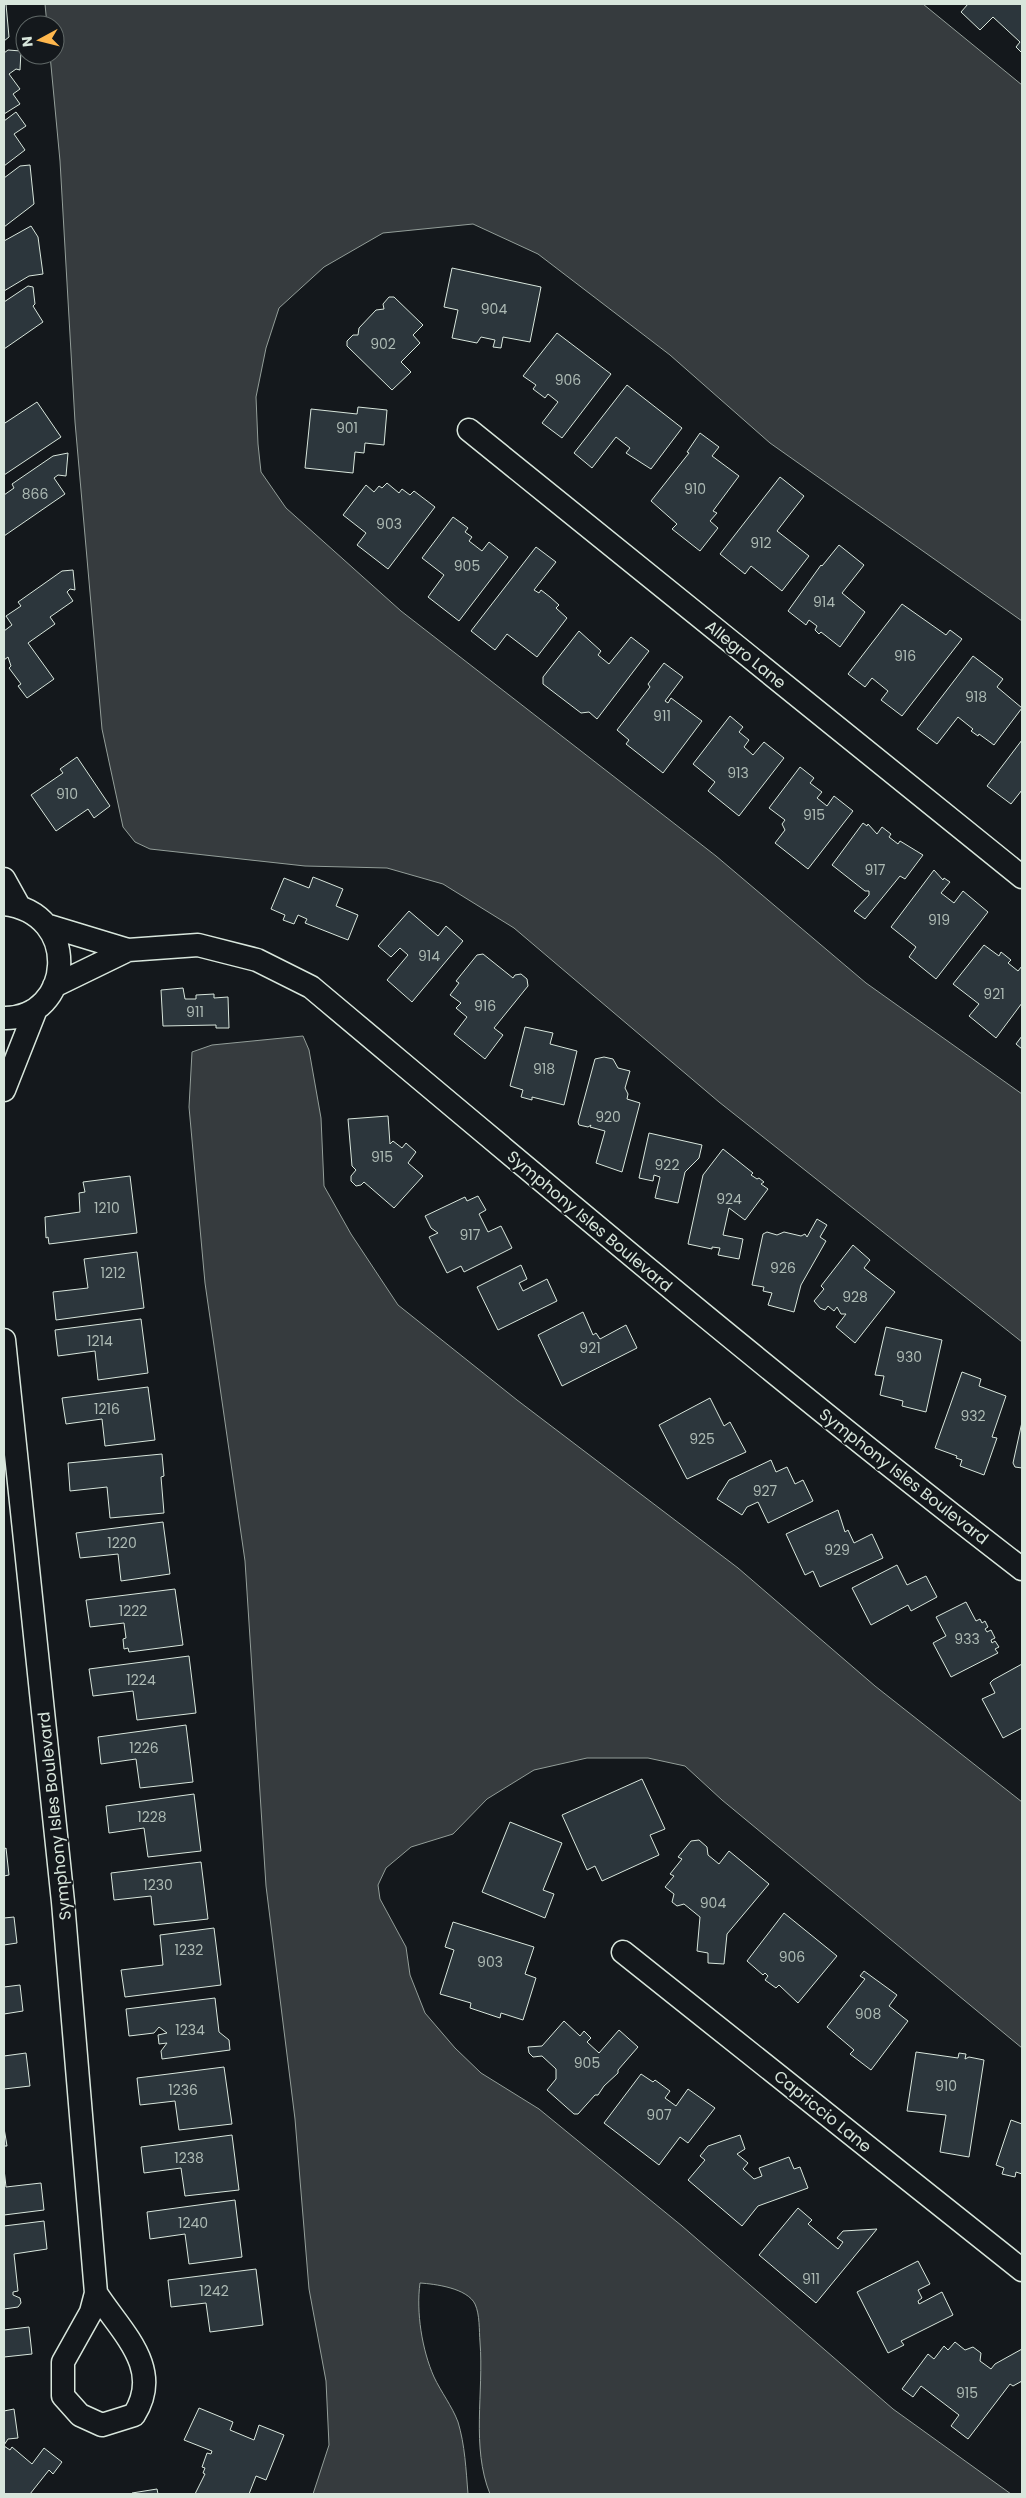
<svg xmlns="http://www.w3.org/2000/svg" width="1026" height="2498" font-family="Poppins,sans-serif">
	<style>
		.water { fill: #363b3e; stroke: #939e99 }
		.building { fill: #2c363c; stroke: #d8e6dc }
		.lines { fill: none; stroke-linecap: round; stroke-linejoin: round }
		.minor-casing { stroke: #d8e6dc; stroke-width: 25 }
		.minor { stroke: #14181c; stroke-width: 22 }
		.labels { text-anchor: middle; stroke-width: 4; stroke-linejoin: round; paint-order: stroke }
		.number-label { font-size: 14px; fill: #adbab4 }
		.street-label { font-size: 16px; fill: #d8e6dc; stroke: #14181c }
	</style>
	<rect width="100%" height="100%" fill="#14181c"/>
	<!-- water -->
	<path class="water" d="M45,4H923L1022,85V621L770,443L670,355L538,254L473,224L383,233L324,267L279,308L266,348L256,397L258,444L261,472L286,508L401,611L716,856L866,983L1022,1094V1342L719,1102L514,928L443,884L387,868L305,866L150,849L135,842L123,827L102,729L75,422L60,161L50,55H55V25H47Z
		M303,1036L309,1050L321,1118L324,1186L351,1234L398,1305L517,1400L738,1568L875,1686L1022,1802V2048L722,1800L685,1766L648,1758H587L534,1770L487,1799L453,1834L411,1847L386,1868L378,1885L380,1899L406,1947L410,1975L425,2013L455,2048L481,2073L539,2109L682,2226L893,2409L1011,2494H490C471,2447 484,2392 480,2342C479,2330 480,2315 475,2304C467,2288 435,2284 420,2283C416,2312 422,2350 434,2377C441,2392 452,2406 458,2422C465,2445 466,2470 468,2494H313L329,2445L326,2381L309,2289L295,2119L266,1886L245,1561L205,1283L189,1107L192,1052L212,1045Z"/>
	<!-- building -->
	<path class="building" d="M4,4H6L9,37L4,41Z
		M968,4H1022V53L1016,47L1020,42L993,17L980,30L961,12Z
		M8,50L21,51L20,70L16,69L9,74L20,89L13,94L20,104L4,114V53Z
		M16,112L26,126L14,134L25,150L4,166V121Z
		M30,165L34,204L4,227V178L20,166Z
		M31,226L38,237L43,274L29,276L4,291V241Z
		M452,268L541,287L530,342L503,337L501,348L493,347L495,340L481,337L477,343L452,338L458,310L444,307Z
		M28,286L33,287L35,304L33,306L43,322L4,349V302Z
		M389,297H394L423,325L413,335L420,343L401,362L411,372L392,390L347,346V341L353,335H358L359,328L376,310L384,309L383,304Z
		M557,333L611,374L562,438L542,423L558,402L548,394L545,398L533,389L536,385L523,376Z
		M627,385L682,428L651,469L626,453L630,448L616,437L592,468L574,453Z
		M37,402L61,437L4,475V420L5,423Z
		M358,407L387,410L384,445L365,443L364,453L355,452L353,473L305,468L311,409L357,414Z
		M700,433L719,447L712,456L739,476L713,511L717,513L710,521L718,528L700,551L672,529L677,524L651,501L689,453L687,452Z
		M68,453L66,476L58,475L54,478L65,494L4,536V495L14,488L12,484L53,456Z
		M780,477L804,496L777,531L809,556L782,591L751,566L745,574L720,554Z
		M387,483L399,493L402,489L410,495L414,491L435,507L388,569L357,545L366,533L343,515L366,485L374,492L379,486L382,488Z
		M453,517L468,528L465,532L472,537L469,541L482,551L489,542L508,557L459,621L428,597L444,575L422,558Z
		M839,545L864,565L842,593L865,612L840,647L821,632L819,634L815,630L817,626L809,620L806,625L788,611L821,565L822,566Z
		M536,547L556,562L534,590L539,593L541,590L550,597L559,605L556,608L567,618L537,657L507,634L495,650L471,631Z
		M73,570L75,590L70,589L67,592L73,601L50,617L55,624L28,643L54,679L27,698L18,686L21,684L9,668L11,666L8,657L4,660V631L12,625L6,616L21,606L18,602L62,571Z
		M902,604L946,635L950,630L962,639L902,716L881,700L888,691L872,678L865,687L848,674Z
		M579,631L601,651L598,655L609,664L631,637L649,651L597,719L589,712L581,713L543,684V677Z
		M973,656L1003,679L997,687L1022,708L994,745L979,734L978,736L971,731L973,729L958,717L937,744L917,729Z
		M664,663L683,677L665,701L668,703L671,698L702,721L663,773L626,744L629,740L617,730L650,687L648,684Z
		M730,716L743,727L739,732L749,740L744,747L753,755L764,742L784,758L739,816L708,791L715,782L693,764Z
		M1022,740V790L1011,804L987,786Z
		M77,757L110,806L94,818L88,809L56,831L31,795L63,773L60,769Z
		M800,767L814,778L810,783L822,792L817,798L827,806L834,796L853,811L808,869L775,843L785,830L782,824L785,820L769,808Z
		M863,823L867,826L868,824L877,834L882,827L891,834L889,837L898,844L900,841L923,855L905,879L900,876L865,919L854,911L869,895V891H865L832,865Z
		M934,870L943,880L944,878L950,882L941,893L954,903L963,891L988,912L936,979L909,957L916,947L891,927Z
		M313,877L343,889L336,906L358,915L348,940L305,923L307,919L298,915L294,924L283,920L285,915L271,909L284,878L309,888Z
		M409,911L438,936L446,926L463,941L412,1002L387,980L408,955L400,948L391,957L378,946Z
		M984,945L999,956L1001,952L1011,960L1008,963L1018,971L1022,966V1003L996,1038L969,1016L979,1004L953,984Z
		M483,954L513,978L515,975L521,974L527,979L528,986L494,1028L503,1035L485,1059L454,1034L467,1017L456,1008L461,1003L450,995L459,983L456,981L477,955Z
		M183,988L185,999H196V995L214,994V998L228,997L229,1028H216V1025L163,1026L161,990Z
		M525,1027L553,1033L550,1044L577,1051L564,1105L532,1097V1100L521,1097L523,1090L510,1086Z
		M1022,1036V1049L1016,1044Z
		M604,1057L613,1059L618,1068L630,1071L625,1088L628,1094L627,1099L640,1103L622,1172L596,1163L605,1131L590,1127L591,1125L588,1127L579,1125L578,1122L595,1059Z
		M388,1116L390,1144L393,1141L402,1148L406,1143L416,1152L408,1163L423,1176L394,1208L364,1182L361,1185L356,1186L351,1181V1176L356,1170L352,1166L348,1119Z
		M649,1133L702,1145L699,1158L685,1172L678,1203L655,1198L660,1177L654,1175L653,1181L639,1178Z
		M723,1149L753,1173L751,1175L757,1179L759,1178L764,1182L761,1184L768,1189L745,1220L729,1208L723,1235L743,1239L739,1259L718,1255L720,1248L712,1247V1249L688,1244L703,1175Z
		M130,1176L137,1233L49,1244L48,1237L46,1238L45,1217L80,1212L79,1193L85,1192L83,1182Z
		M478,1196L486,1210L479,1214L488,1232L501,1226L512,1248L464,1272L461,1266L447,1273L429,1237L438,1233L431,1228L425,1216L465,1197L467,1201Z
		M817,1219L827,1225L820,1237L826,1241L801,1285L794,1312L768,1305L772,1293L763,1291L764,1287L752,1285L763,1234L767,1232L777,1235L784,1232L801,1236L805,1234L807,1237Z
		M853,1245L870,1260L864,1268L895,1292L855,1343L836,1327L846,1314H841L837,1307L834,1311L828,1306L825,1310L820,1308L814,1301L824,1289L821,1286Z
		M137,1252L144,1308L56,1320L53,1292L88,1288L84,1259Z
		M521,1265L527,1279L519,1283L523,1291L547,1279L557,1301L498,1330L477,1287Z
		M583,1312L593,1335L596,1333L600,1339L626,1325L637,1348L562,1386L538,1335Z
		M141,1319L148,1373L98,1380L95,1351L58,1356L55,1330Z
		M886,1327L942,1340L926,1412L902,1406L903,1401L880,1395L884,1376L875,1375Z
		M962,1372L981,1379L979,1386L1006,1396L992,1437L997,1438L984,1475L960,1466L962,1460L956,1458L957,1456L935,1448Z
		M148,1387L155,1440L105,1446L102,1419L66,1424L62,1398Z
		M710,1398L724,1426L730,1422L746,1452L687,1479L659,1425Z
		M1022,1422V1468L1015,1467L1013,1463Z
		M162,1454L164,1476L161,1477L164,1513L110,1518L107,1487L70,1491L68,1463Z
		M771,1460L776,1472L787,1467L795,1484L803,1480L813,1501L768,1523L758,1502L747,1507L742,1515L717,1499L729,1480Z
		M838,1510L845,1532L848,1530L854,1543L872,1534L883,1558L820,1587L813,1571L805,1575L786,1534Z
		M163,1522L170,1574L121,1581L118,1554L80,1558L76,1533Z
		M897,1565L907,1585L926,1576L937,1597L911,1611L908,1605L871,1625L852,1588Z
		M175,1589L183,1645L129,1652L128,1648L124,1649L123,1639L126,1638L124,1623L90,1627L86,1600Z
		M966,1602L976,1621L980,1619L982,1623L985,1621L988,1627L985,1629L987,1632L991,1630L995,1638L991,1640L992,1643L995,1641L999,1647L995,1649L998,1653L951,1677L933,1643L946,1636L936,1617Z
		M189,1656L196,1713L137,1720L133,1691L93,1696L89,1669Z
		M1022,1664V1728L1003,1738L982,1699L995,1693L990,1683L993,1680Z
		M186,1725L193,1782L140,1788L136,1759L101,1764L98,1737Z
		M642,1779L665,1829L650,1835L659,1855L602,1881L595,1866L587,1870L562,1815Z
		M194,1794L201,1851L148,1857L144,1828L109,1833L106,1806Z
		M510,1822L562,1843L543,1890L554,1894L545,1918L482,1892Z
		M699,1840L707,1847L708,1855L719,1864L729,1851L769,1884L727,1934L724,1964L708,1963V1953L697,1951L700,1917L684,1904L677,1906L672,1902L674,1894L665,1887L674,1876L670,1874L682,1859L678,1857L691,1841Z
		M6,1848L9,1875L4,1876V1849Z
		M201,1862L208,1919L154,1925L151,1896L114,1900L111,1873Z
		M784,1913L837,1956L798,2003L779,1985L776,1988L765,1980L768,1976L765,1973L763,1975L747,1961Z
		M14,1917L17,1943L4,1945V1918Z
		M453,1922L534,1947L525,1974L536,1978L523,2020L501,2013L500,2018L470,2008L471,2003L440,1994L454,1950L445,1947Z
		M214,1928L221,1985L125,1997L121,1970L163,1965L160,1935Z
		M864,1971L897,1995L889,2006L908,2021L871,2070L850,2054L854,2050L827,2027L865,1979L860,1976Z
		M20,1985L23,2011L4,2014V1987Z
		M215,1998L219,2032L229,2040L230,2050L162,2059L161,2051L167,2043L159,2044L158,2035L167,2033L159,2027L154,2033L129,2036L126,2009Z
		M564,2021L580,2036L584,2031L591,2038L587,2042L599,2053L619,2030L638,2047L618,2070V2073L604,2086L598,2095H595L578,2114H574L547,2090L556,2079V2069L542,2056L533,2057L529,2053L528,2047L542,2046Z
		M916,2052L958,2058L959,2053L966,2054L965,2059L969,2057L984,2060L969,2157L940,2152L946,2115L907,2111Z
		M26,2053L30,2086L4,2089V2056Z
		M224,2067L232,2124L179,2130L175,2101L140,2105L137,2078Z
		M641,2074L653,2082L655,2080L670,2091L665,2098L676,2106L688,2089L715,2108L688,2143L680,2137L659,2165L604,2123Z
		M1011,2120L1022,2124V2174L1016,2172L1015,2177L1002,2174L1004,2168L996,2165Z
		M4,2128L7,2146H4Z
		M232,2135L239,2190L185,2196L181,2168L144,2173L141,2147Z
		M740,2135L745,2149L737,2154L748,2163L743,2169L754,2179L762,2176L759,2168L789,2157L794,2169L800,2167L808,2188L758,2206L742,2226L688,2180L705,2160L700,2156L708,2146Z
		M4,2169L6,2187L41,2183L44,2210L4,2215Z
		M235,2200L242,2257L189,2264L185,2234L150,2239L147,2212Z
		M798,2208L812,2220L808,2224L838,2249L843,2242L837,2238L843,2231L877,2229L816,2303L759,2255Z
		M44,2221L47,2249L14,2254L18,2291L13,2292V2295L20,2298L21,2303L18,2307L4,2309V2226Z
		M918,2261L930,2284L918,2290L922,2298L918,2301L919,2304L942,2292L953,2315L901,2341L904,2345L888,2353L857,2292Z
		M256,2269L263,2325L210,2332L206,2303L171,2307L168,2280Z
		M29,2327L32,2354L4,2357V2330Z
		M955,2342L965,2350L973,2347L981,2353L980,2361L991,2369L995,2364L1022,2349V2381L1013,2386L1010,2384L968,2439L951,2426L959,2415L921,2386L913,2397L902,2389L928,2354L934,2359L944,2346L948,2350Z
		M199,2408L233,2422L230,2430L254,2440L259,2425L284,2435L266,2480L256,2476L249,2494H195L205,2474L203,2473L205,2468L202,2467L207,2453L211,2454L212,2451L184,2440Z
		M14,2409L18,2438L8,2439L4,2445V2411Z
		M4,2446L10,2450L12,2447L32,2464L44,2448L62,2462L53,2474L49,2470L30,2494H4Z
		M157,2489L158,2494H132V2493Z"/>
	<g class="lines">
		<!-- minor casing -->
		<g class="minor-casing">
			<path id="minor" d="M469,430L1022,877
				M4,879L19,906
				M4,904C82,913 73,1019 4,1018
				M49,926L128,950L198,945L257,960L311,987C546,1184 779,1382 1022,1569
				M54,986L128,950
				M4,1090L36,1009
				M4,1340L63,1902L96,2293L91,2312L63,2362V2396L80,2415L102,2425L134,2415C164,2368 121,2332 96,2293
				M623,1952L1022,2270"/>
		</g>
		<!-- minor -->
		<use href="#minor" class="minor"/>
	</g>
	<g class="labels">
		<!-- number labels -->
		<g class="number-label">
			<text x="494" y="314">904</text>
			<text x="383" y="349">902</text>
			<text x="568" y="385">906</text>
			<text x="347" y="433">901</text>
			<text x="695" y="494">910</text>
			<text x="35" y="499">866</text>
			<text x="389" y="529">903</text>
			<text x="761" y="548">912</text>
			<text x="467" y="571">905</text>
			<text x="824" y="607">914</text>
			<text x="905" y="661">916</text>
			<text x="976" y="702">918</text>
			<text x="662" y="721">911</text>
			<text x="738" y="778">913</text>
			<text x="67" y="799">910</text>
			<text x="814" y="820">915</text>
			<text x="875" y="875">917</text>
			<text x="939" y="925">919</text>
			<text x="429" y="961">914</text>
			<text x="994" y="999">921</text>
			<text x="485" y="1011">916</text>
			<text x="195" y="1017">911</text>
			<text x="544" y="1074">918</text>
			<text x="608" y="1122">920</text>
			<text x="382" y="1162">915</text>
			<text x="667" y="1170">922</text>
			<text x="729" y="1204">924</text>
			<text x="107" y="1213">1210</text>
			<text x="470" y="1240">917</text>
			<text x="783" y="1273">926</text>
			<text x="113" y="1278">1212</text>
			<text x="855" y="1302">928</text>
			<text x="100" y="1346">1214</text>
			<text x="590" y="1353">921</text>
			<text x="909" y="1362">930</text>
			<text x="107" y="1414">1216</text>
			<text x="973" y="1421">932</text>
			<text x="702" y="1444">925</text>
			<text x="765" y="1496">927</text>
			<text x="122" y="1548">1220</text>
			<text x="837" y="1555">929</text>
			<text x="133" y="1616">1222</text>
			<text x="967" y="1644">933</text>
			<text x="141" y="1685">1224</text>
			<text x="144" y="1753">1226</text>
			<text x="152" y="1822">1228</text>
			<text x="158" y="1890">1230</text>
			<text x="713" y="1908">904</text>
			<text x="189" y="1955">1232</text>
			<text x="792" y="1962">906</text>
			<text x="490" y="1967">903</text>
			<text x="868" y="2019">908</text>
			<text x="190" y="2035">1234</text>
			<text x="587" y="2068">905</text>
			<text x="946" y="2091">910</text>
			<text x="183" y="2095">1236</text>
			<text x="659" y="2120">907</text>
			<text x="189" y="2163">1238</text>
			<text x="193" y="2228">1240</text>
			<text x="811" y="2284">911</text>
			<text x="214" y="2296">1242</text>
			<text x="967" y="2398">915</text>
		</g>
		<!-- street labels -->
		<g class="street-label">
			<text transform="translate(746 654) rotate(39)" y="6">Allegro Lane</text>
			<text transform="translate(590 1221) rotate(40)" y="6">Symphony Isles Boulevard</text>
			<text transform="translate(904 1476) rotate(38)" y="6">Symphony Isles Boulevard</text>
			<text transform="translate(54 1816) rotate(-96)" y="6">Symphony Isles Boulevard</text>
			<text transform="translate(823 2111) rotate(39)" y="6">Capriccio Lane</text>
		</g>
	</g>
	<!-- border -->
	<rect width="1026" height="2498" fill="none" stroke="#d8e6dc" stroke-width="10"/>
	<!-- north arrow -->
	<g transform="translate(40 40) rotate(263)"><circle r="24" fill="#14181c" stroke="#626a69"/>
	<path d="M0-4L9 19L0 12L-9 19Z" fill="#ffb74d"/>
	<text y="-8" font-size="14" font-weight="bold" text-anchor="middle" fill="#d8e6dc">N</text>
	</g>
</svg>
